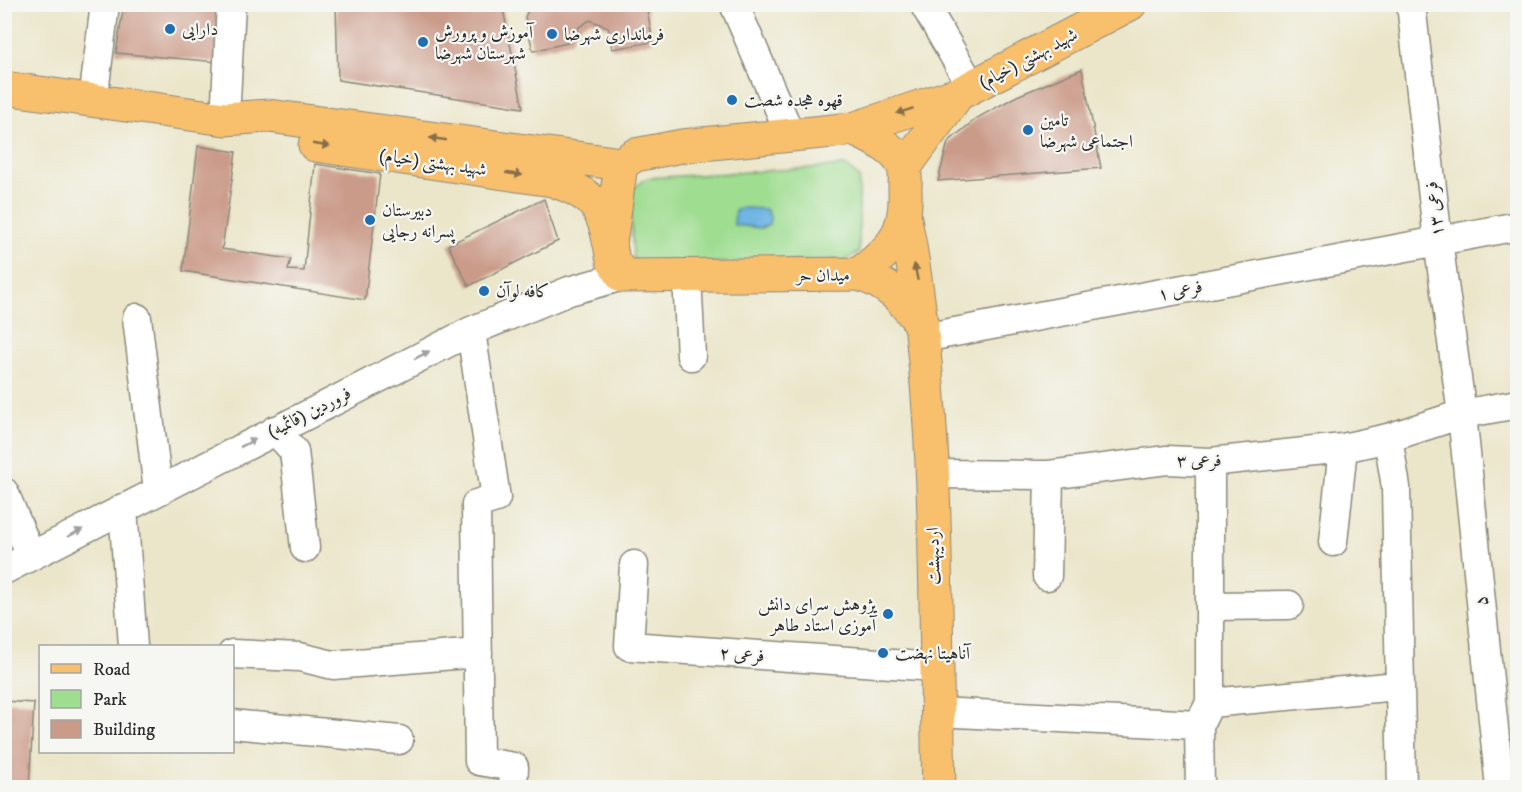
<svg xmlns="http://www.w3.org/2000/svg" width="1522" height="792" font-family="'IM FELL DW Pica',Amiri,serif">
	<style>
		.green { fill: #9fdd91; stroke: #65845e; stroke-width: 1.5 }
		.water { fill: #6bb4e3; stroke: #4b7087; stroke-width: 1.5 }
		.building { fill: #cb9b8a }
		.lines { fill: none; stroke-linecap: round; stroke-linejoin: round }
		.minor-casing { stroke: #8b887a; stroke-width: 31 }
		.major-casing { stroke: #8b887a; stroke-width: 35 }
		.minor { stroke: #fff; stroke-width: 28 }
		.major { stroke: #f8bf6c; stroke-width: 33 }
		.oneway { fill: #876e48 }
		.oneway2 { fill: #a0a0a0 }
		.poi-dot { fill: #1f6fb2; stroke: #f6f6f2; stroke-width: 2 }
		.labels { text-anchor: middle; stroke-width: 4.5; stroke-linejoin: round; paint-order: stroke }
		.poi-label { font-size: 18px; fill: #2b2b2b; stroke: #f6f6f2; text-anchor: start }
		.street-label { font-size: 18px; fill: #2b2b2b; stroke: #f6f6f2 }
	</style>
	<rect width="100%" height="100%" fill="#f6f6f2"/>
	<filter id="ink" filterUnits="userSpaceOnUse"><feTurbulence type="fractalNoise" baseFrequency=".0167" numOctaves="2"/><feDisplacementMap in="SourceGraphic" scale="12" xChannelSelector="R" yChannelSelector="G"/><feConvolveMatrix kernelMatrix="1 2 1 2 8 2 1 2 1" color-interpolation-filters="sRGB"/></filter>
	<filter id="wash" filterUnits="userSpaceOnUse"><feTurbulence type="fractalNoise" baseFrequency=".008" numOctaves="4" result="noise"/><feDisplacementMap in="SourceGraphic" scale="24" xChannelSelector="R" yChannelSelector="G"/><feGaussianBlur stdDeviation="1.35" result="paint"/><feColorMatrix in="noise" values="0 0 0 0 0 0 0 0 0 0 0 0 0 0 0 0 0 1.4 0 .05"/><feComposite in="paint" operator="in"/></filter>
	<g filter="url(#wash)">
		<rect width="100%" height="100%" fill="#ebe6ca"/>
		<!-- green -->
		<path class="green" d="M846,166L859,177V252L845,260L648,264L633,259L630,191L647,178Z"/>
		<!-- water -->
		<path class="water" d="M742,208L766,209L770,217L769,224L761,228L734,225L735,211Z"/>
		<g id="blocks">
			<!-- building -->
			<path class="building" d="M124,4H221L218,62L116,53Z
				M336,4H502L523,108L338,80Z
				M531,4H646L653,42L612,49L608,27L590,20L579,27L571,42L533,51L525,17Z
				M1082,69L1101,168L938,181L948,142L977,118L1017,96Z
				M198,146L236,152L222,249L291,259L288,270L304,271L315,164L380,174L365,300L183,271Z
				M544,199L558,241L469,286L448,245Z
				M4,701L34,703L29,788H4Z"/>
		</g>
	</g>
	<g filter="url(#ink)">
		<use href="#blocks" fill-opacity="0" stroke="#8b887a" stroke-width="1.5"/>
		<g class="lines">
			<!-- minor casing -->
			<g class="minor-casing">
				<path id="minor" d="M734,4L790,134
					M924,4L972,87
					M1411,4L1438,241L1462,414L1500,788
					M93,101L105,4
					M225,119L231,4
					M687,276L691,356
					M137,318L158,490
					M471,331L496,498L476,504L479,761L514,767L513,788
					M923,338L1518,226
					M275,430L294,451L305,548
					M1388,438L1396,487L1402,788
					M931,474L1049,475L1167,460L1210,462L1343,448L1388,438L1462,414L1518,404
					M4,492L31,556
					M123,508L133,646
					M1333,542L1343,448
					M634,565L629,646L936,667
					M4,570L471,331L569,291L623,276
					M1047,576L1049,475
					M1210,606L1289,605
					M232,654L300,657L333,665L478,653
					M1210,703L1398,686
					M937,712L1199,725
					M232,724L399,740
					M1200,788L1199,725L1210,703V462"/>
			</g>
			<!-- major casing -->
			<g class="major-casing">
				<path id="major" d="M4,88L225,119L269,116L621,164
					M853,129C871,138 895,147 904,167C906,173 905,184 905,190C907,234 892,249 859,274L623,276L613,261L610,244L621,164L635,155L682,146Z
					M853,129L958,94L1130,4
					M315,145L552,180C587,192 602,202 609,241
					M904,168L958,94
					M905,219C941,403 934,600 939,788
					M859,274C890,284 903,300 922,325"/>
			</g>
			<!-- minor -->
			<use href="#minor" class="minor"/>
			<!-- major -->
			<use href="#major" class="major"/>
		</g>
		<!-- one-way arrows -->
		<defs><path id="oneway-solid" d="M-6-.8H1V-3.2L6.5 0L1 3.2V.8H-6Z" transform="scale(1.5)"/></defs>
		<g class="oneway">
			<use href="#oneway-solid" transform="translate(905 111) rotate(162)"/>
			<use href="#oneway-solid" transform="translate(438 139) rotate(-172)"/>
			<use href="#oneway-solid" transform="translate(321 145) rotate(8)"/>
			<use href="#oneway-solid" transform="translate(514 174) rotate(8)"/>
			<use href="#oneway-solid" transform="translate(916 272) rotate(-101)"/>
		</g>
		<g class="oneway2">
			<use href="#oneway-solid" transform="translate(422 355) rotate(-27)"/>
			<use href="#oneway-solid" transform="translate(248 443) rotate(-27)"/>
			<use href="#oneway-solid" transform="translate(75 533) rotate(-27)"/>
		</g>
	</g>
	<!-- markers -->
	<g class="poi-dot">
		<circle cx="170" cy="29" r="6"/>
		<circle cx="552" cy="34" r="6"/>
		<circle cx="423" cy="42" r="6"/>
		<circle cx="732" cy="100" r="6"/>
		<circle cx="1028" cy="130" r="6"/>
		<circle cx="370" cy="220" r="6"/>
		<circle cx="484" cy="291" r="6"/>
		<circle cx="888" cy="614" r="6"/>
		<circle cx="883" cy="653" r="6"/>
	</g>
	<g class="labels">
		<!-- poi labels -->
		<g class="poi-label">
			<text x="182" y="35">دارایی</text>
			<text x="435" y="38">آموزش و پرورش<tspan x="435" dy="21">شهرستان شهرضا</tspan></text>
			<text x="564" y="40">فرمانداری شهرضا</text>
			<text x="744" y="106">قهوه هجده شصت</text>
			<text x="1040" y="126">تامین<tspan x="1040" dy="21">اجتماعی شهرضا</tspan></text>
			<text x="382" y="216">دبیرستان<tspan x="382" dy="21">پسرانه رجایی</tspan></text>
			<text x="496" y="297">کافه لوآن</text>
			<text x="876" y="610" text-anchor="end">پژوهش سرای دانش<tspan x="876" dy="21">آموزی استاد طاهر</tspan></text>
			<text x="895" y="659">آناهیتا نهضت</text>
		</g>
		<!-- street labels -->
		<g class="street-label">
			<text transform="translate(1028 58) rotate(-28)" y="6">شهید بهشتی (خیام)</text>
			<text transform="translate(433 162) rotate(8)" y="6">شهید بهشتی (خیام)</text>
			<text transform="translate(1434 209) rotate(-97)" y="6">فرعی ۱۳</text>
			<text transform="translate(823 275) rotate(-1)" y="6">میدان حر</text>
			<text transform="translate(1180 290) rotate(-11)" y="6">فرعی ۱</text>
			<text transform="translate(309 412) rotate(-27)" y="6">فروردین (قائمیه)</text>
			<text x="1199" y="466">فرعی ۳</text>
			<text transform="translate(933 556) rotate(-91)" y="6">اردیبهشت</text>
			<text transform="translate(1481 601) rotate(-96)" y="6">۵</text>
			<text transform="translate(742 654) rotate(4)" y="6">فرعی ۲</text>
		</g>
	</g>
	<!-- margin -->
	<rect width="1522" height="792" fill="none" stroke="#f6f6f2" stroke-width="24"/>
	<!-- legend -->
	<rect x="39" y="645" width="195" height="108" fill="#f6f6f2" stroke="#a5a5a2" stroke-width="1.5"/>
	<rect x="51" y="664" width="30" height="9" fill="#f8bf6c" stroke="#a5a5a2" stroke-width="1.5"/>
	<text x="93" y="675" font-size="18" fill="#2b2b2b">Road</text>
	<rect x="51" y="690" width="30" height="18" fill="#9fdd91" stroke="#a5a5a2" stroke-width="1.5"/>
	<text x="93" y="705" font-size="18" fill="#2b2b2b">Park</text>
	<rect x="51" y="720" width="30" height="18" fill="#cb9b8a" stroke="#a5a5a2" stroke-width="1.5"/>
	<text x="93" y="735" font-size="18" fill="#2b2b2b">Building</text>
</svg>
